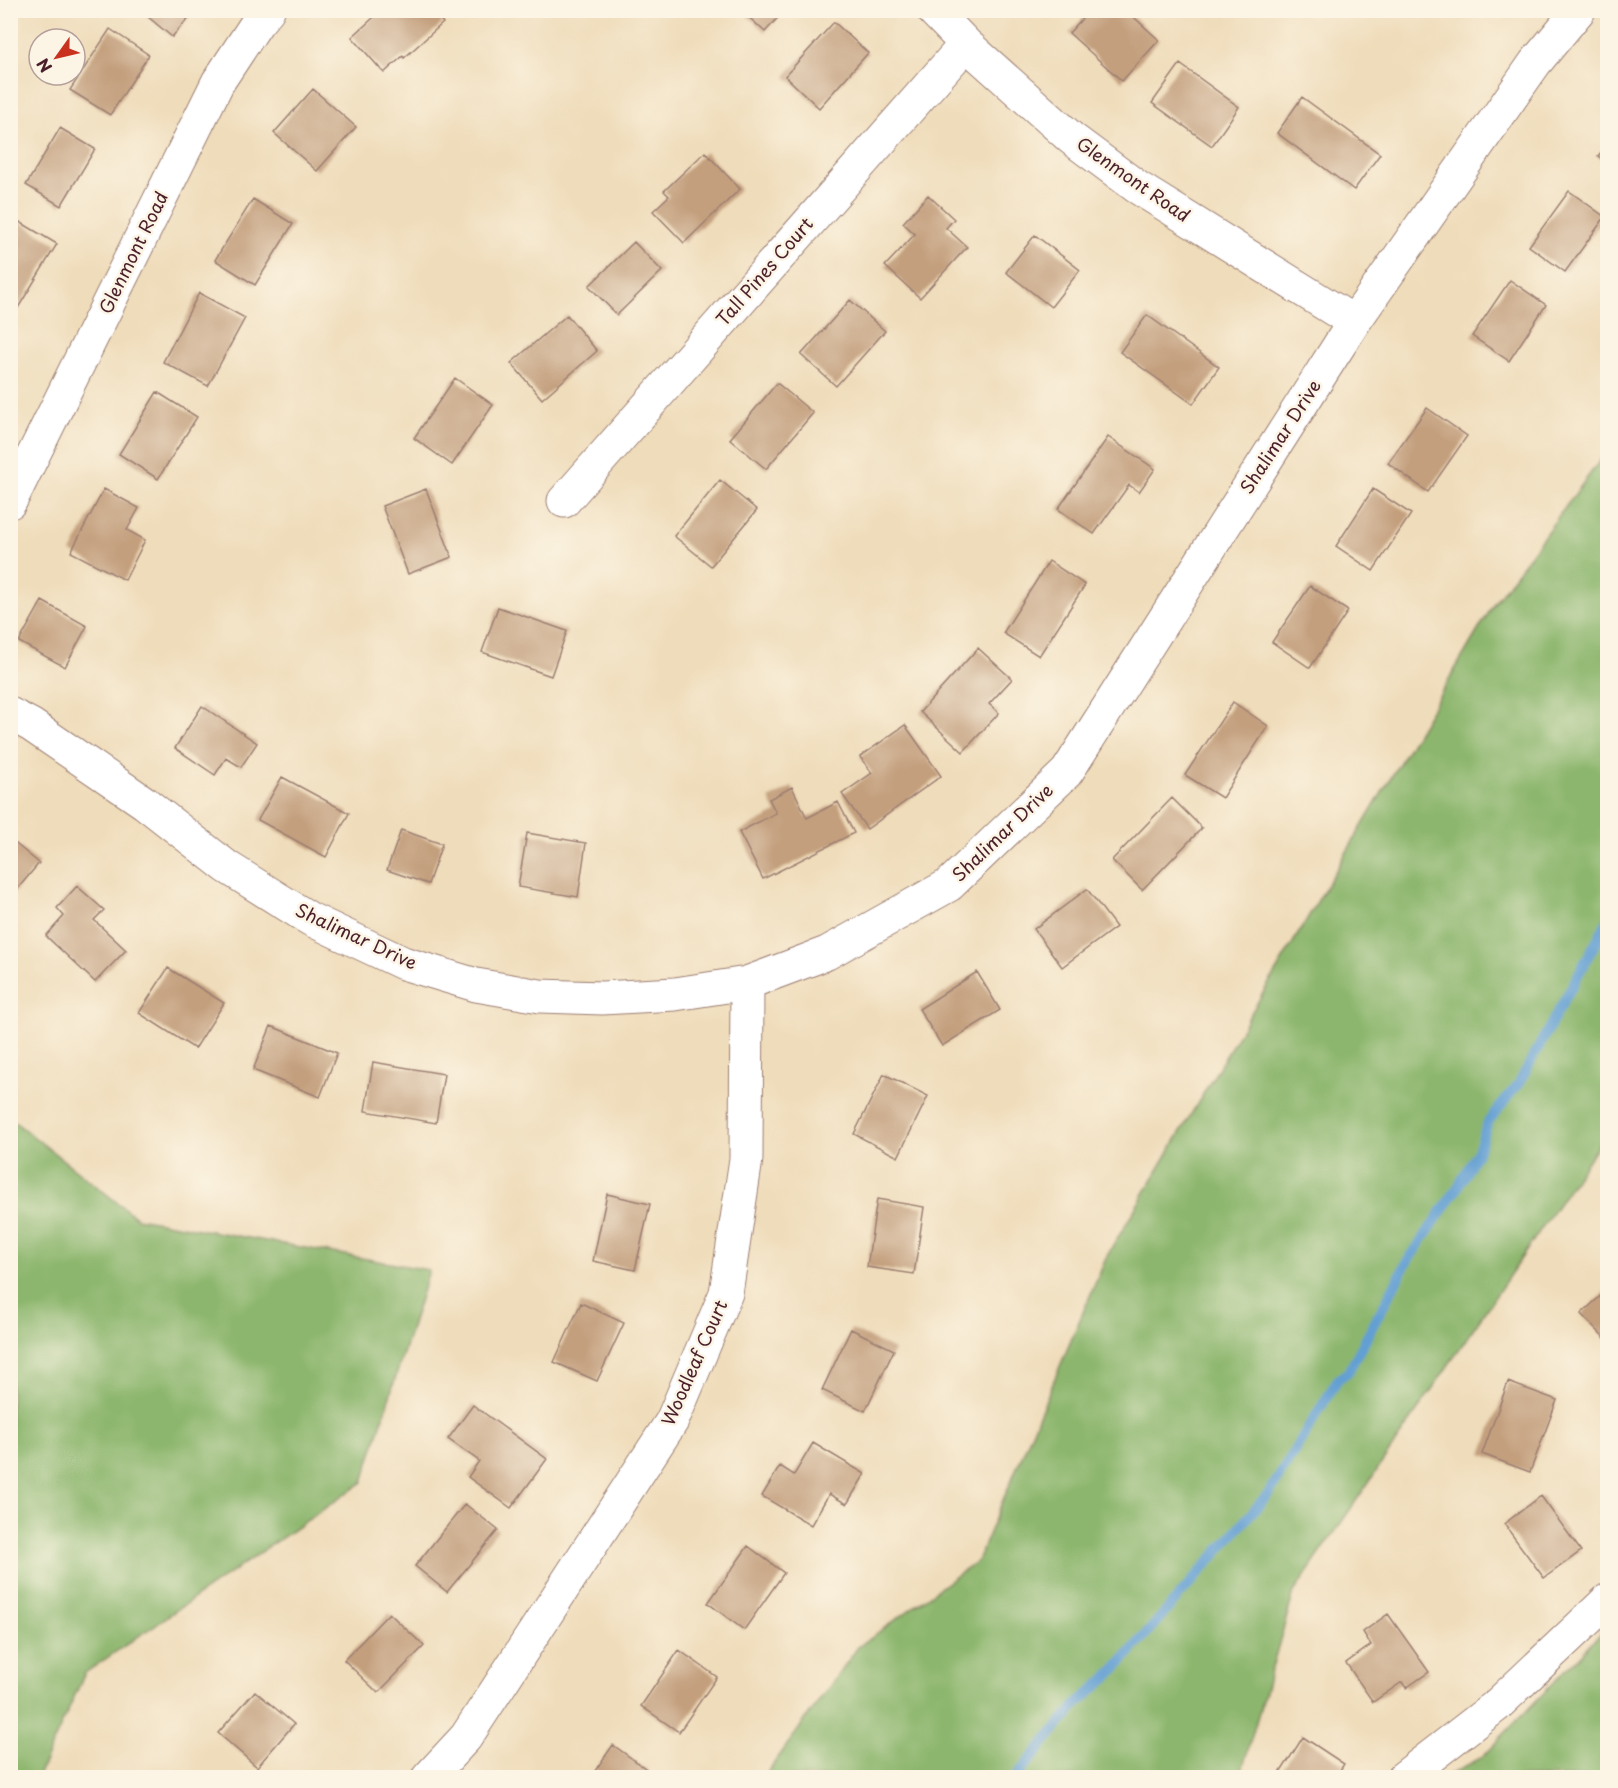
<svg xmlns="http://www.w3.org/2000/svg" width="1618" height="1788" font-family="'Playpen Sans',sans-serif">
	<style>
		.forest { fill: #8cb66d; stroke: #6b6a4c; stroke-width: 1.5 }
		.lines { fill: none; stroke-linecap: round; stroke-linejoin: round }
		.stream { stroke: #629fd3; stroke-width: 10 }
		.building { fill: #c39f7d }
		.minor-casing { stroke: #9c7e72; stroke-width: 35 }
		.minor { stroke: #fff; stroke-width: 33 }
		.labels { text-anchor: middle; stroke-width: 5; stroke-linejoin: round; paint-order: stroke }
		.street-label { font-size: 18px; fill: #4a1f2b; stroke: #fcf5e5 }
	</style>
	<rect width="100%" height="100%" fill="#fcf5e5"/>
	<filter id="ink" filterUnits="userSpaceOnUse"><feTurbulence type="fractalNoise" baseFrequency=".0167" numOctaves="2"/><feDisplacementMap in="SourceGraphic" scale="12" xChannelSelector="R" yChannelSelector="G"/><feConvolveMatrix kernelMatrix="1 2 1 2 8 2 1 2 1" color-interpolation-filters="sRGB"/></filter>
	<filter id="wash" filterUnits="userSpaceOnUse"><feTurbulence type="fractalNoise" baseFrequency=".008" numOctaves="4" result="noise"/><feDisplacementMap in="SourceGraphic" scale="24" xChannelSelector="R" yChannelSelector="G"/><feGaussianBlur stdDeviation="1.35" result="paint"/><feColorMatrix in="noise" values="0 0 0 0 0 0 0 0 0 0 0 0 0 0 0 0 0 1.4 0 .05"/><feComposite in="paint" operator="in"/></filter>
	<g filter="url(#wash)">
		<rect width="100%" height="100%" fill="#efdcba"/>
		<!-- forest -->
		<path class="forest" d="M1607,451V1132L1294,1592L1240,1777H764L858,1647L977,1561L1107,1256L1495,602Z
			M11,1119L137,1218L429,1270L363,1482L85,1673L37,1778L10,1777Z
			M1607,1627V1777H1444L1481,1758Z"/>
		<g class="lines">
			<!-- stream -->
			<path class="stream" d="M1015,1778L1076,1705L1112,1673L1269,1493L1338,1379L1348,1372L1407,1262L1458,1187L1478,1151L1488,1122L1519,1083L1608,920"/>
		</g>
		<g id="blocks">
			<!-- building -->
			<path class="building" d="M140,10H185L191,15L172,37Z
				M382,10H432L443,23L404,58L403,56L384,73L352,37Z
				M471,10H485L475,17Z
				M741,10H785L765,32Z
				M1090,10H1126L1159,40L1122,81L1069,33Z
				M834,22L868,53L819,108L785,76Z
				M110,29L149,55L110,115L70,90Z
				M1180,64L1239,107L1212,146L1152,103Z
				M313,89L356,127L317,171L274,133Z
				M1302,97L1380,154L1354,190L1277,133Z
				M60,128L95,149L61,206L26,185Z
				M1608,144V164L1598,156Z
				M705,152L740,189L684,243L653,211L669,196L664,191Z
				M1569,191L1605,217L1565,272L1529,246Z
				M928,195L954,219L946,228L967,247L920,298L885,266L915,234L903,223Z
				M253,199L293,224L255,285L215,260Z
				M20,222L57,244L10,321V238Z
				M1035,235L1080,270L1051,307L1006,272Z
				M634,242L662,271L617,315L589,286Z
				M1510,280L1546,305L1509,361L1472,336Z
				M199,293L245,318L208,386L163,362Z
				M850,300L885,331L836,386L801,355Z
				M567,315L597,351L542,399L511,363Z
				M1147,315L1219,367L1193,404L1120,352Z
				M455,378L493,405L452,465L414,438Z
				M777,383L813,413L766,469L730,439Z
				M157,392L197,417L158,479L119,454Z
				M1427,408L1467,436L1428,492L1388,463Z
				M1108,437L1155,469L1139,492L1129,485L1094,534L1058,509Z
				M720,480L757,510L711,566L674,536Z
				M104,489L139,508L127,530L145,540L125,580L71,552Z
				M426,489L452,557L408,574L382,506Z
				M1373,489L1411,514L1373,571L1336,546Z
				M1049,561L1085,585L1039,656L1003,633Z
				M1310,586L1348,611L1310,668L1272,642Z
				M42,601L87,626L65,667L19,642Z
				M498,607L567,631L551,676L482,652Z
				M978,648L1012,679L989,704L999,713L963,752L920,712Z
				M1233,702L1268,726L1222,798L1185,775Z
				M202,706L257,743L241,767L226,758L215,775L175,748Z
				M905,725L941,776L867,829L842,794L872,773L860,757Z
				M282,777L349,813L326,857L258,820Z
				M792,787L807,818L838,802L854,833L763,879L739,832L776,813L769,799Z
				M1172,798L1202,828L1142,890L1112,860Z
				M401,830L442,844L428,884L387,870Z
				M527,833L586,843L578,897L518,887Z
				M10,839L39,863L10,898Z
				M77,886L104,910L94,920L126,950L95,982L46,936L64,916L57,908Z
				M1087,889L1116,927L1062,967L1034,929Z
				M168,968L224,1003L195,1049L139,1013Z
				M977,972L1000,1010L942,1046L919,1009Z
				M271,1026L337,1053L320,1097L253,1070Z
				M373,1062L444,1074L436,1123L365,1111Z
				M884,1074L928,1096L898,1157L854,1134Z
				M607,1194L650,1204L635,1270L593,1261Z
				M877,1199L924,1207L914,1274L867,1267Z
				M1608,1289V1341L1581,1314Z
				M581,1303L624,1323L597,1381L554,1362Z
				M851,1329L894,1350L865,1411L822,1390Z
				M1508,1382L1557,1400L1530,1472L1482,1454Z
				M473,1405L547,1459L511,1508L468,1477L479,1461L448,1439Z
				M813,1443L865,1474L847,1504L829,1494L811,1525L762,1496L780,1466L794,1475Z
				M1541,1496L1581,1551L1544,1578L1504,1524Z
				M465,1504L498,1530L447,1592L415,1566Z
				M748,1546L784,1573L744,1630L708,1603Z
				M389,1613L424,1646L378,1693L344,1660Z
				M1388,1614L1429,1672L1406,1688L1402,1682L1373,1702L1346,1663L1371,1645L1363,1632Z
				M679,1650L717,1677L679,1732L641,1706Z
				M255,1691L294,1724L257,1767L218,1733Z
				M1303,1737L1344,1764L1335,1778H1277Z
				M613,1745L649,1771L644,1778H590Z"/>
		</g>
	</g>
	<g filter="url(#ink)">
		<use href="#blocks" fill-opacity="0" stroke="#9c7e72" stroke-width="1.5"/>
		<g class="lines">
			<!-- minor casing -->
			<g class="minor-casing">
				<path id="minor" d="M933,10L966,44L1071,138L1137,187L1354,322
					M564,501L966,44
					M10,502L218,82L257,23L268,10
					M10,714L31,725L145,803L227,867L310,919L403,963L476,985L540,996L602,998L675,994L747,983L827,953L949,885L1067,772L1354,322L1535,63L1579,10
					M428,1778L466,1737L672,1421L726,1293L746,1159L747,983
					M1403,1778L1496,1706L1608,1600"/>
			</g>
			<!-- minor -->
			<use href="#minor" class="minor"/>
		</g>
	</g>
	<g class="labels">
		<!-- street labels -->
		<g class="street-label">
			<text transform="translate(1133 180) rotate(35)" y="6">Glenmont Road</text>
			<text transform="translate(134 253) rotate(-64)" y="6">Glenmont Road</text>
			<text transform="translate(765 272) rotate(-49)" y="6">Tall Pines Court</text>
			<text transform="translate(1281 437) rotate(-57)" y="6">Shalimar Drive</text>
			<text transform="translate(1003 833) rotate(-44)" y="6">Shalimar Drive</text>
			<text transform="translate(356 937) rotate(25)" y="6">Shalimar Drive</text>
			<text transform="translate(695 1363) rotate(-66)" y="6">Woodleaf Court</text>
		</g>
	</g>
	<!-- margin -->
	<rect width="1618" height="1788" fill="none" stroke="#fcf5e5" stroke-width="36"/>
	<!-- north arrow -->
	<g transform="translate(57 57) rotate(236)"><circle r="28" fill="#fcf5e5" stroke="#b59f9b" stroke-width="1.5"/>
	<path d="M0-4.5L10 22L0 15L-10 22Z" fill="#c8321e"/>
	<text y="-9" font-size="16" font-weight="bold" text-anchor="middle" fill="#4a1f2b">N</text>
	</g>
</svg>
